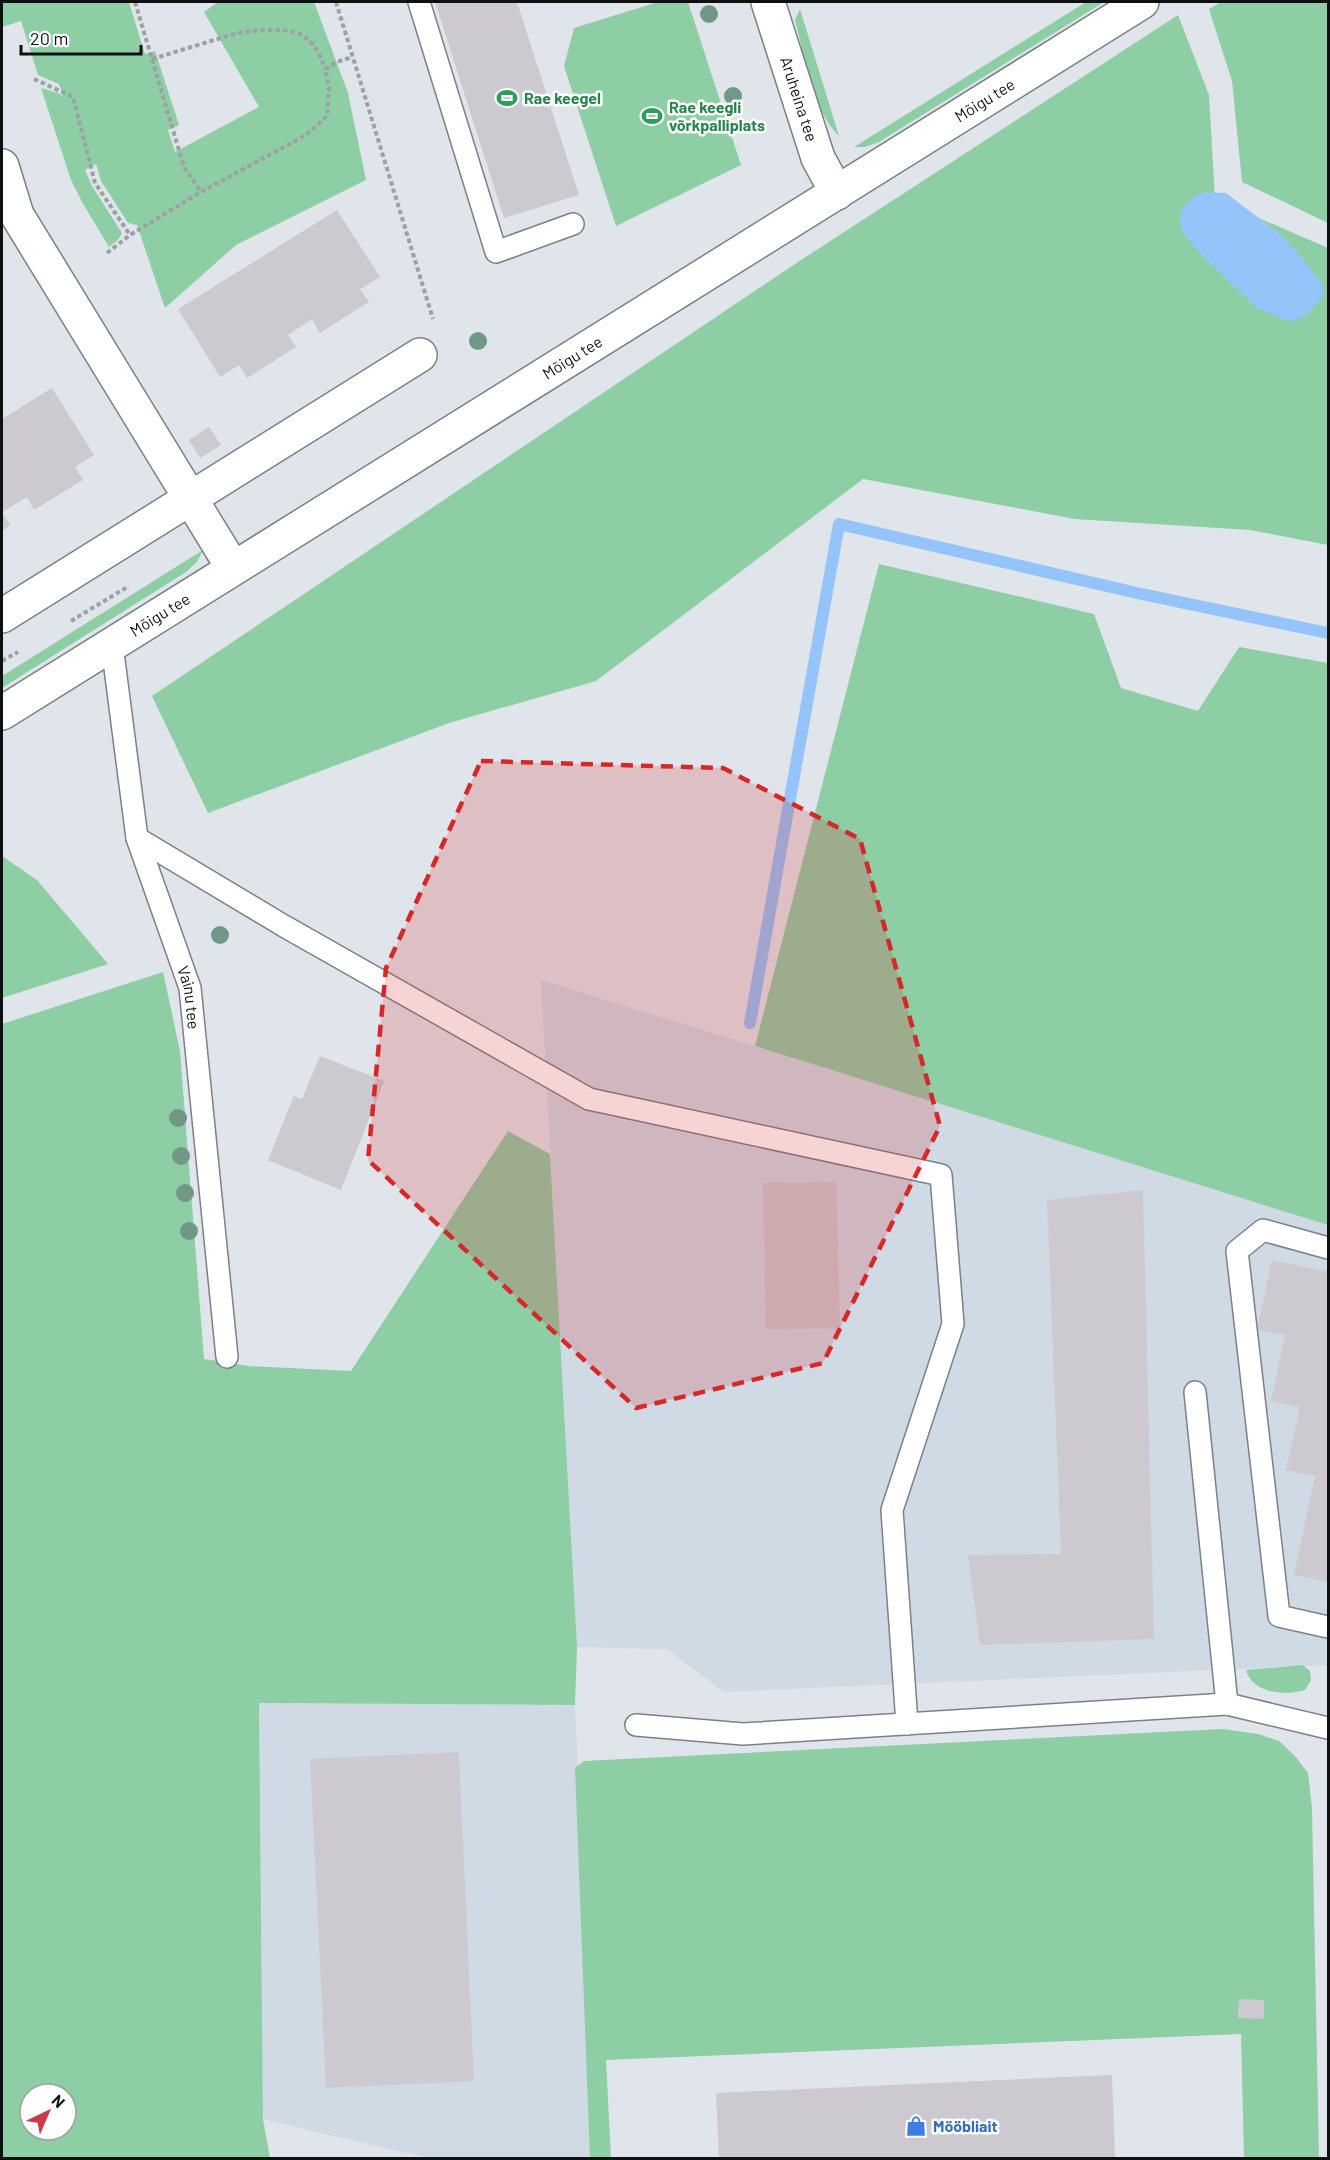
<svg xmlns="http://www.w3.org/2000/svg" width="1330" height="2160" font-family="Barlow,sans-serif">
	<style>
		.built { fill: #cfdae5 }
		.green { fill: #8ecea5; fill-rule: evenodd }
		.water { fill: #94c4f9 }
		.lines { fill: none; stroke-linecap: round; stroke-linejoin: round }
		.stream { stroke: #94c4f9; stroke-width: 12 }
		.building { fill: #cccad0 }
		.lane-casing { stroke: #7c8186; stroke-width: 24 }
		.street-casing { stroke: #7c8186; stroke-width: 36 }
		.path { stroke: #9ca1a6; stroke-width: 4; stroke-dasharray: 4.5 3; stroke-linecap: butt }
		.lane { stroke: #fff; stroke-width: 21 }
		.street { stroke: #fff; stroke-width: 33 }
		.tree { fill: #719787 }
		.marked { fill: #d62828; fill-opacity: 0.2; stroke: #d62828; stroke-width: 4.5; stroke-dasharray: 12 8; stroke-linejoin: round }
		.labels { text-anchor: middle; stroke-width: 5; stroke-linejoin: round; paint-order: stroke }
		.leisure-label { font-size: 16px; font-weight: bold; fill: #27864d; stroke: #fff; text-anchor: start }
		.street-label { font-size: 16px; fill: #0e1012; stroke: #fff }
		.shop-label { font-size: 16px; font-weight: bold; fill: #366cbe; stroke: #fff; text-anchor: start }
	</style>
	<rect width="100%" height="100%" fill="#dfe5eb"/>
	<!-- built -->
	<path class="built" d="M541,980L1195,1183L1328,1222V1665L724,1692L667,1649L577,1647Z
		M259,1703L575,1705L596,2158H427L263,2119Z"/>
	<!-- green -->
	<path class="green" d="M2,2H129L145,54L155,51L179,125L168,130L175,152L259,107L204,12L218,2H314L348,93L366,180L236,245L165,308L137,225L128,223L101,181L96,164L85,170L92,186L122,233L118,240L109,247L82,202L71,180L41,88L58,93L63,96L59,84L38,75L21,21L2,27Z
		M658,2H688L741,165L616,226L564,66L574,28Z
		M1086,2H1104L879,142L865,147H854Z
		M1221,2H1328V223L1242,182L1232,81L1209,9Z
		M800,9L839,136C813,111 804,55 795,20Z
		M1178,15L1209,95L1215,199L1328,248V545L1250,530L1075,519L863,479L596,681L449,723L208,813L152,696L795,264Z
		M203,550L197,562L186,572L2,688V676Z
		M879,564L1094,614L1121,688L1198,711L1239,647L1328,663V1225L755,1046Z
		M2,856L37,880L108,964L2,998Z
		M163,972L180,1051L204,1359L248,1366L351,1371L508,1131L550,1154L577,1647L575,1705L259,1703L263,2119L270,2158H2V1024ZM30,2094H66V2130H30Z
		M1303,1665L1310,1671L1311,1680L1305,1690C1285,1696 1253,1694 1246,1670Z
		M1223,1729L1258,1734L1279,1741L1295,1756L1308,1773L1312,1808L1319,2158H1244L1241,2034L606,2060L611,2158H590L575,1768L584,1761Z"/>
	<!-- water -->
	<path class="water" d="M1206,192L1226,193L1280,234L1297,252L1320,280L1325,294L1307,315L1290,322L1257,308L1201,255L1181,230L1180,212L1195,195Z"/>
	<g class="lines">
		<!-- stream -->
		<path class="stream" d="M750,1023L839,524L1137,593L1328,633"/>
	</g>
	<!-- building -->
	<path class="building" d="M435,2H517L579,195L504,218Z
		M337,210L380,277L360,289L369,302L320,333L312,319L288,335L296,347L247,378L239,365L220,377L178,309Z
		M52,388L94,455L75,467L83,480L34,510L27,497L2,512L10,525L2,531V419Z
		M209,427L221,445L200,458L189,440Z
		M320,1056L384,1081L341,1190L268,1160L294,1096L302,1099Z
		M836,1182L840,1328L766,1329L763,1183Z
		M1143,1190L1154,1639L980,1645L968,1555L1061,1554L1047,1200Z
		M1272,1260L1328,1272V1582L1294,1575L1315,1476L1286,1470L1300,1407L1271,1401L1285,1335L1257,1330Z
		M459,1752L474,2081L326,2088L310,1759Z
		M1239,1999L1264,2000V2019L1238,2018Z
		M1112,2075L1115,2158H719L716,2093Z"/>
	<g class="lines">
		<!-- lane casing -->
		<g class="lane-casing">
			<g id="lane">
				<path d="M419,2L496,252L573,224"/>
				<path id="s1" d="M112,645L137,838L190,988L227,1357"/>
				<path d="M137,838L284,926L589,1099L941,1175L953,1324L892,1510L907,1724"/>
				<path d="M1328,1248L1263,1230L1237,1251L1279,1616L1328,1627"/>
				<path d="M1195,1392L1227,1704"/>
				<path d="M636,1725L743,1734L1227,1704L1328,1728"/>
			</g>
		</g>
		<!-- street casing -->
		<g class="street-casing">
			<g id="street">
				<path id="s2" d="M768,2L818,158L837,193"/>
				<path d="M2,166L17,215L233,568"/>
				<path d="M2,616L420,355"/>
				<path id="s3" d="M2,713L1142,2"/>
			</g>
		</g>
		<!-- path -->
		<path class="path" d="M135,2L184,167L201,192
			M336,2L433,319
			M152,59L234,34C251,30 290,26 305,37C316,44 321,58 325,69
			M34,79L73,97L95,183L130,235
			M107,253L130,235L201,192L306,135L327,116L329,87L325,69L337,62L352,57
			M71,621L129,586
			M2,661L18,652"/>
		<!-- lane -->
		<use href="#lane" class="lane"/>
		<!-- street -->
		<use href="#street" class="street"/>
	</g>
	<!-- trees -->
	<g class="tree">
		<circle cx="709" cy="14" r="9"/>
		<circle cx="733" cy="96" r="9"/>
		<circle cx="478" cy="341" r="9"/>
		<circle cx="220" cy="935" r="9"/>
		<circle cx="178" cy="1118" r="9"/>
		<circle cx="181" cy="1156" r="9"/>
		<circle cx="185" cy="1193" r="9"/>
		<circle cx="189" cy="1231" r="9"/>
	</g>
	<!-- marked area -->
	<path class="marked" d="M481,761L723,768L860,839L940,1126L823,1363L636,1408L368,1160L386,968Z"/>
	<!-- icons -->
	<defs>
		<g id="stadium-bare" transform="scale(1.62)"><path d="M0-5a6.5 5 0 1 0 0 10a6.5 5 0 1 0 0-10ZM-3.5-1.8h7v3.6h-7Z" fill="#2e9e5b" stroke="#fff" stroke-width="2.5" paint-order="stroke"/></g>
		<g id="shop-bare" transform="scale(1.62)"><path d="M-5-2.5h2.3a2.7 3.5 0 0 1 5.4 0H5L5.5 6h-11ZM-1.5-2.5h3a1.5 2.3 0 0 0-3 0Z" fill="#3f7fe0" stroke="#fff" stroke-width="2.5" paint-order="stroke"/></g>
	</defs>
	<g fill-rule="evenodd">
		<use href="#stadium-bare" x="507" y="98"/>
		<use href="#stadium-bare" x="652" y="116"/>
		<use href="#shop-bare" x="916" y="2126"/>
	</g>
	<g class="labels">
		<!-- leisure labels -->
		<g class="leisure-label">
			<text x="524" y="104">Rae keegel</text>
			<text x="669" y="113">Rae keegli<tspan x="669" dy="18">võrkpalliplats</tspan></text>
		</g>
		<!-- street labels -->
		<g class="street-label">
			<text dy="6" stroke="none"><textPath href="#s2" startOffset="102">Aruheina tee</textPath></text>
			<text dy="6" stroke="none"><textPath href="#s3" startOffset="1158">Mõigu tee</textPath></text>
			<text dy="6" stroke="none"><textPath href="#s3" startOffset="672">Mõigu tee</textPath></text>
			<text dy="6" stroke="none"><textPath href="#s3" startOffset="186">Mõigu tee</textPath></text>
			<text dy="6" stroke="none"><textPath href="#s1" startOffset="363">Vainu tee</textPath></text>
		</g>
		<!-- shop labels -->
		<g class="shop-label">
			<text x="933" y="2132">Mööbliait</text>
		</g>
	</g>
	<!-- border -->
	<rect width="1330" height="2160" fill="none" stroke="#0e1012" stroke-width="6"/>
	<!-- north arrow -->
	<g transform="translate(48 2112) rotate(44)"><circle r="28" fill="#ffffff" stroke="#9f9fa0" stroke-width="1.5"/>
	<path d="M0-4.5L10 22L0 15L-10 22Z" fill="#ca3a48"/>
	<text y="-9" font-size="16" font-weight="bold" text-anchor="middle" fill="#0e1012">N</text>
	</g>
	<!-- scale -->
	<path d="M21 45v9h120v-9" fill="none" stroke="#0e1012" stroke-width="3"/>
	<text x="30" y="45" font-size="18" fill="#0e1012" stroke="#ffffff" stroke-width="4.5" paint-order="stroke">20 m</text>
</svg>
